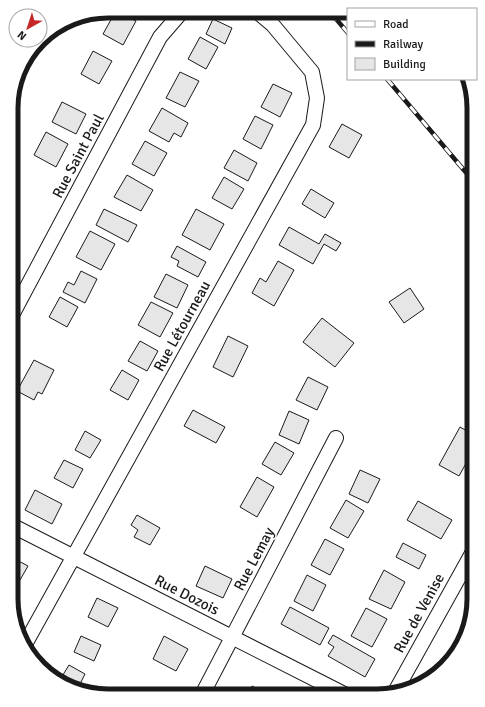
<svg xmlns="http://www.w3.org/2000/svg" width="485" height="707" font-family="Signika,sans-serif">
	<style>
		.building { fill: #e6e6e6; stroke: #1a1a1a }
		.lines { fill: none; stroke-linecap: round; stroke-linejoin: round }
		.minor-casing { stroke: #1a1a1a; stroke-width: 16 }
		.minor { stroke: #fff; stroke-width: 14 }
		.rail-casing { stroke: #1a1a1a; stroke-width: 4.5 }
		.rail { stroke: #fff; stroke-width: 3; stroke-dasharray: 9; stroke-linecap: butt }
		.labels { text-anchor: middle; stroke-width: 3; stroke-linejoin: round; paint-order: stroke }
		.street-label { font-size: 15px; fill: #1a1a1a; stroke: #fff }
		.rim { fill: none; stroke: #1a1a1a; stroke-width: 5 }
	</style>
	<rect width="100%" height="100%" fill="#fff"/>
	<!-- building -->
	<path class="building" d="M113,16H126L136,21L123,45L103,34Z
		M213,19L232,28L225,44L206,34Z
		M200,37L218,47L206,69L188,59Z
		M93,51L112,61L99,84L81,74Z
		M180,72L199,81L185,107L166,98Z
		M273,84L292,93L280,117L261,107Z
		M62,102L86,114L76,134L52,122Z
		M162,108L188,123L181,137L174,133L169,142L149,131Z
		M255,116L273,125L261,149L243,139Z
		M342,124L362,135L349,158L329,147Z
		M46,132L68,144L56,167L34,155Z
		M145,141L167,153L154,176L132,164Z
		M234,150L257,163L248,181L224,168Z
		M127,175L153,190L141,211L114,197Z
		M224,177L244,189L232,209L212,198Z
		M311,189L334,203L325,218L302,204Z
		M104,209L137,225L128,242L96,225Z
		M196,209L224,224L210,250L182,235Z
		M289,227L319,244L325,234L341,243L336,251L324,244L313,264L279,245Z
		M90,231L115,244L101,270L76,257Z
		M177,246L206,262L198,277L177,266L179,261L171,257Z
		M278,261L294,270L274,306L252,293L260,278L266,282Z
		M81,271L97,279L85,303L63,292L68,282L74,285Z
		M166,274L188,285L177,308L154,297Z
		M410,288L424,309L404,323L389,302Z
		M60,297L78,307L67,327L49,317Z
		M151,302L173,313L160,337L138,325Z
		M322,318L354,343L335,367L303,342Z
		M228,336L248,346L233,377L213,367Z
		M140,341L158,351L147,371L128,361Z
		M34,360L54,370L42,394L38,392L34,400L17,391Z
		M122,370L139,380L128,400L110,390Z
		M308,377L328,387L317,410L296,400Z
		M193,410L225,427L216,443L184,426Z
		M289,411L309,420L299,444L279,435Z
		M460,427L474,435V449L459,476L439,465Z
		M85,431L101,440L90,458L75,450Z
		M275,442L294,453L281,475L262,464Z
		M64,460L83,469L73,488L54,478Z
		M360,470L380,479L368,503L349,494Z
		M257,477L274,487L257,517L240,507Z
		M35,490L62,504L52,524L25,510Z
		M346,500L364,511L348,538L330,528Z
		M418,501L452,520L441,539L407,520Z
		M137,515L160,528L150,545L134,537L138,530L131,525Z
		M325,539L344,549L330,575L311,565Z
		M403,543L426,555L419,569L396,557Z
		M11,557L28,566L20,580L11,575Z
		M205,566L232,579L223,598L196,586Z
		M384,570L405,582L391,609L369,599Z
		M307,575L326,585L313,611L294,601Z
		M97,598L118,608L108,627L88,617Z
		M290,607L329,628L320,645L281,624Z
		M366,608L387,619L372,647L351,636Z
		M333,635L375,659L365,677L328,656L334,647L328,643Z
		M81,636L101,645L94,661L74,652Z
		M164,636L188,649L176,671L153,659Z
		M69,665L85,674L78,688L61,678Z
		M252,686L271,696H246Z"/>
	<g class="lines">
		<!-- minor casing -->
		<g class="minor-casing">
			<path id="minor" d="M11,317L160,37L179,15
				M11,525L348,696
				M24,646L313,125L317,98L312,72L272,24L260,14
				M395,692L474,550
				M202,695L336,438"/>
		</g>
		<!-- minor -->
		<use href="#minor" class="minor"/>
		<!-- rail casing -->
		<g class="rail-casing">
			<path id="rail" d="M331,13L348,33
				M387,79L474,182"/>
		</g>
		<!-- rail -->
		<use href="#rail" class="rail"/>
	</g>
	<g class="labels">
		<!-- street labels -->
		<g class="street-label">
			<text transform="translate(78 156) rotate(-62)" y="5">Rue Saint Paul</text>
			<text transform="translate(182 326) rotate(-61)" y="5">Rue Létourneau</text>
			<text transform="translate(254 559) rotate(-62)" y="5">Rue Lemay</text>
			<text transform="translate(187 595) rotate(27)" y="5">Rue Dozois</text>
			<text transform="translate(419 613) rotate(-61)" y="5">Rue de Venise</text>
		</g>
	</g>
	<!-- crop -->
	<path d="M0 0H485V707H0ZM108 18H377A90 90 0 0 1 467 108V599A90 90 0 0 1 377 689H108A90 90 0 0 1 18 599V108A90 90 0 0 1 108 18Z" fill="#fff" fill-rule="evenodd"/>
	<path class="rim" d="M108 18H377A90 90 0 0 1 467 108V599A90 90 0 0 1 377 689H108A90 90 0 0 1 18 599V108A90 90 0 0 1 108 18Z"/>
	<!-- legend -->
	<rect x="347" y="8" width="130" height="72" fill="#ffffff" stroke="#a3a3a3"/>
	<rect x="355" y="21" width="20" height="6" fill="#ffffff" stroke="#a3a3a3"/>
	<text x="383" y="28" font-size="12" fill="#1a1a1a">Road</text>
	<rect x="355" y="41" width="20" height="6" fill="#1a1a1a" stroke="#a3a3a3"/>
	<text x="383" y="48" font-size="12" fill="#1a1a1a">Railway</text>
	<rect x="355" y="58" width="20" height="12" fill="#e6e6e6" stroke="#a3a3a3"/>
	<text x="383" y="68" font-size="12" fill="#1a1a1a">Building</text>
	<!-- north arrow -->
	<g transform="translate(28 28) rotate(219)"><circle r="19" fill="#ffffff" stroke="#a3a3a3"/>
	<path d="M0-3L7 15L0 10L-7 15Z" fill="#c62828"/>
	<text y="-6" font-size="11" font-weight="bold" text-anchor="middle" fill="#1a1a1a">N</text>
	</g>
</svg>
